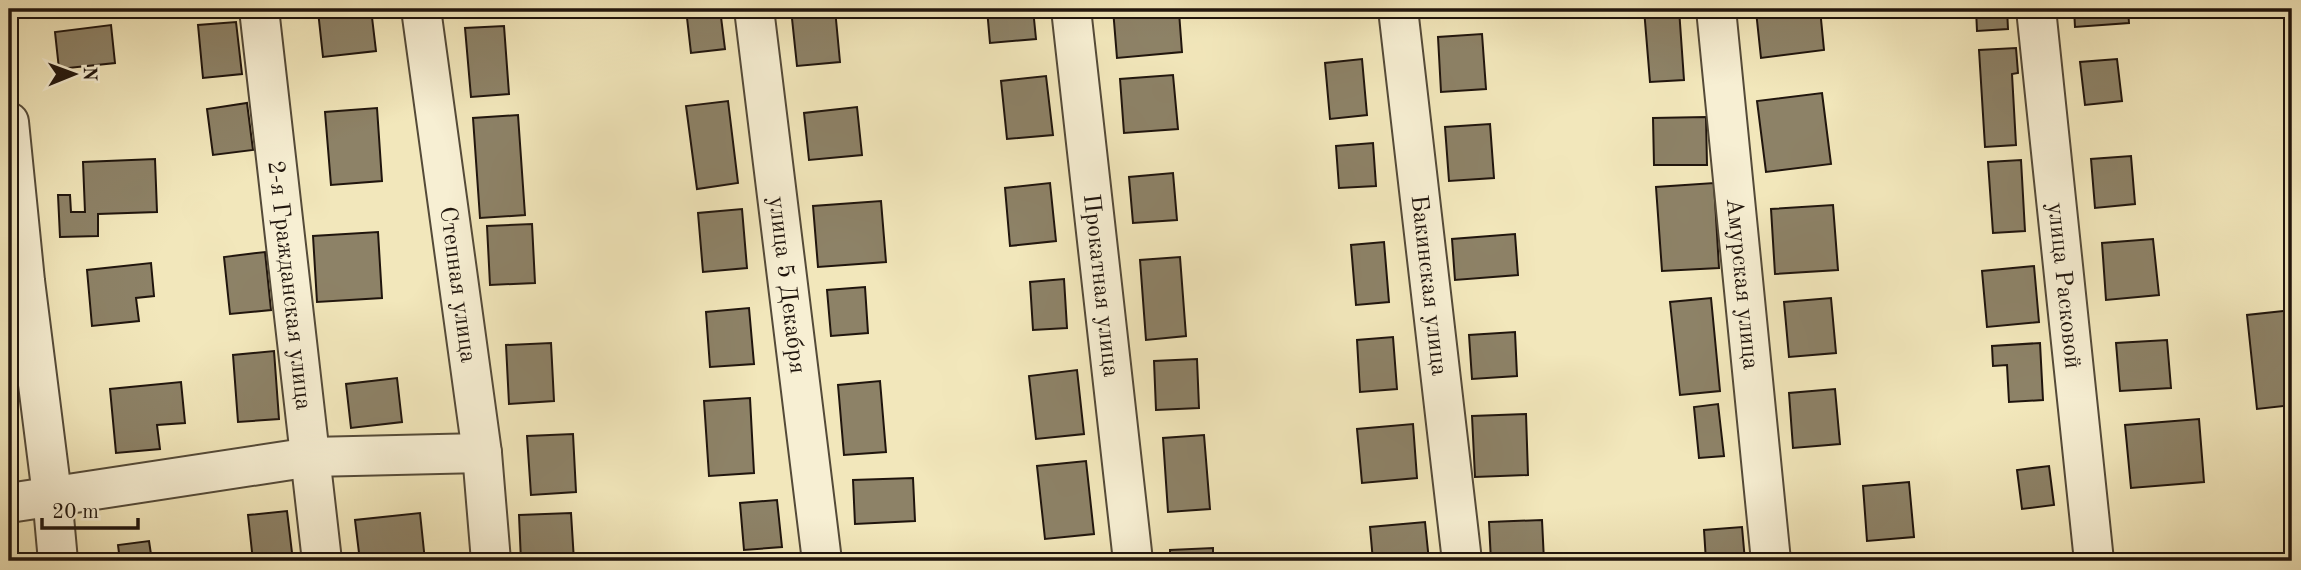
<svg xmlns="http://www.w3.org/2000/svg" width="2301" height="570" font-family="'Old Standard TT',serif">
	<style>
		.building { fill: #8d8267; stroke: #20150d; stroke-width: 2 }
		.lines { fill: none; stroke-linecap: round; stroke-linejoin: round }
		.minor-casing { stroke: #544a38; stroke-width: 42 }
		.minor { stroke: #f7efd3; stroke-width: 38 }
		.labels { text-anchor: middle; stroke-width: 5; stroke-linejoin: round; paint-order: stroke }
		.street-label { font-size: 24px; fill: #20150d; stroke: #f7efd3 }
	</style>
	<rect width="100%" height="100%" fill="#f2e7bb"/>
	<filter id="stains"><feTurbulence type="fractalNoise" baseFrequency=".00286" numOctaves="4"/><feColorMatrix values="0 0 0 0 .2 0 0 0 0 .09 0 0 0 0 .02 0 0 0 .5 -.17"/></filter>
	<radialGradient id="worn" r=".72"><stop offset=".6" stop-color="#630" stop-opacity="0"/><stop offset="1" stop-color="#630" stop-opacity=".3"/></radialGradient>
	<!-- building -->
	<path class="building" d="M345,9H371L376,51L323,57L318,11Z
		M686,9H720L725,49L691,53Z
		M791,9H835L840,62L797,66Z
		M987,9H1033L1036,39L990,43Z
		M1113,9H1157L1158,14L1179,12L1182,52L1117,58Z
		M1318,9H1357V14L1318,17Z
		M1644,9H1679L1684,80L1650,82Z
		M1778,9H1820L1824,50L1761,58L1756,11Z
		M1976,9H2007L2008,29L1977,31Z
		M2074,9H2128L2129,23L2075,27Z
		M236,22L242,74L203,78L198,25Z
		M111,25L115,63L59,69L55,32Z
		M504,26L509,94L471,97L465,28Z
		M1482,34L1486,89L1441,92L1438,37Z
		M2016,48L2018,73L2012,74L2016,145L1985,147L1979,50Z
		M1362,59L1367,115L1330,119L1325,63Z
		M2117,59L2122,101L2085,105L2080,62Z
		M1173,75L1178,129L1124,133L1120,79Z
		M1046,76L1053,135L1007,139L1001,81Z
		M1822,93L1831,164L1766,172L1757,101Z
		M728,101L738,183L697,189L686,106Z
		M247,103L253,150L213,155L207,109Z
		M857,107L862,155L809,160L804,113Z
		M377,108L382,181L331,185L325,112Z
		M518,115L525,215L480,218L473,118Z
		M1706,117L1707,165H1654L1653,118Z
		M1490,124L1494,178L1449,181L1445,127Z
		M1373,143L1376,186L1339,188L1336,146Z
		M2131,156L2135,204L2095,208L2091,159Z
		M155,159L157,212L98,214V236L60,237L58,195H70L71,212H85L83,162Z
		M2021,160L2025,231L1993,233L1988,162Z
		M1173,173L1177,220L1133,223L1129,177Z
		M1050,183L1056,241L1010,246L1005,188Z
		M1714,183L1719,268L1662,271L1656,187Z
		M881,201L886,262L818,267L813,206Z
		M1833,205L1838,270L1775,274L1771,209Z
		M742,209L747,268L703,272L698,213Z
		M532,224L535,283L490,285L487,226Z
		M378,232L382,298L317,302L313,236Z
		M1515,234L1518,275L1455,280L1452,239Z
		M2153,239L2159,295L2106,300L2102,243Z
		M1384,242L1389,302L1356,305L1351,245Z
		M265,252L271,310L230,314L224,257Z
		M1180,257L1186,336L1146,340L1140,260Z
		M151,263L154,296L136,298L139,321L92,326L87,270Z
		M2034,266L2039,322L1987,327L1982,271Z
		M1064,279L1067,328L1033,330L1030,282Z
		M865,287L868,333L831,336L827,290Z
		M1711,298L1720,391L1680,395L1670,302Z
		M1831,298L1836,353L1789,357L1784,302Z
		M749,308L754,364L710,367L706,312Z
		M2292,310V405L2257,409L2247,315Z
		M1515,332L1517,376L1472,379L1469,335Z
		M1393,337L1397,389L1360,392L1357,340Z
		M2167,340L2171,388L2120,391L2116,343Z
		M551,343L554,401L509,404L506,345Z
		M2040,343L2043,400L2009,402L2007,365L1993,366L1992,346Z
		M274,351L279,419L238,422L233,355Z
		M1197,359L1199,408L1156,410L1154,361Z
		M1077,370L1084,434L1036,439L1029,376Z
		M397,378L402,422L351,428L346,384Z
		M880,381L886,452L844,455L838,385Z
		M181,382L185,423L157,425L160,449L116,453L110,389Z
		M1835,389L1840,444L1793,448L1789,393Z
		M750,398L754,473L709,476L704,401Z
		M1718,404L1724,456L1699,458L1694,407Z
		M1526,414L1528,475L1475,477L1472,416Z
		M2199,419L2204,482L2131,488L2125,425Z
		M1413,424L1417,478L1362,483L1357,429Z
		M573,434L576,492L531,495L527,436Z
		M1204,435L1210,509L1168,512L1163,438Z
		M1086,461L1094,534L1045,539L1037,466Z
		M2049,466L2054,505L2022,509L2017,470Z
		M913,478L915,521L855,524L853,480Z
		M1909,482L1914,537L1867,541L1863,486Z
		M777,500L782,547L744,550L740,503Z
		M287,511L293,561H253L248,515Z
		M420,513L425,561H360L355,520Z
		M571,513L574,561H521L519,515Z
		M1542,520L1544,561H1491L1489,522Z
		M1425,522L1429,561H1373L1370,527Z
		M1742,527L1745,561H1706L1704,530Z
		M149,541L152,561H120L118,545Z
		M1213,548V561H1170V550Z"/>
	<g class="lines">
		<!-- minor casing -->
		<g class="minor-casing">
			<g id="minor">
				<path id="s1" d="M259,9L322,561"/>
				<path id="s2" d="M421,9L482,453L491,561"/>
				<path id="s3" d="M754,9L822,561"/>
				<path id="s4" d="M1071,9L1133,561"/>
				<path id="s5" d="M1398,9L1462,561"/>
				<path id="s6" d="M1716,9L1771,561"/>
				<path id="s7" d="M2036,9L2094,561"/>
				<path d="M9,122L25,281L52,495L58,561"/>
				<path d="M9,503L311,457L482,453"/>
			</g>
		</g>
		<!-- minor -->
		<use href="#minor" class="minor"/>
	</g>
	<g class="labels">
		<!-- street labels -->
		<g class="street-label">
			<text dy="8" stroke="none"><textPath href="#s1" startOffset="278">2-я Гражданская улица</textPath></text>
			<text dy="8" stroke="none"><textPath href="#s2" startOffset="278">Степная улица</textPath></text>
			<text dy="8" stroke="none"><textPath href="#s3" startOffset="278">улица 5 Декабря</textPath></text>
			<text dy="8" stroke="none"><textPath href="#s4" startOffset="278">Прокатная улица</textPath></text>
			<text dy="8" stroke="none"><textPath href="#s5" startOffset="278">Бакинская улица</textPath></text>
			<text dy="8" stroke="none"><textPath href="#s6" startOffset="276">Амурская улица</textPath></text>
			<text dy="8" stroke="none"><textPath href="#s7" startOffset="278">улица Расковой</textPath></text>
		</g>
	</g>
	<!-- margin -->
	<rect width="2301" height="570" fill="none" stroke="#f2e7bb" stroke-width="35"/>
	<rect x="10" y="10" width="2280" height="549" fill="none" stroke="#20150d" stroke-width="3.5"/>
	<rect x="18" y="18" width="2266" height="535" fill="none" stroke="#20150d" stroke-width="2"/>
	<!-- north arrow -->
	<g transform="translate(74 74) rotate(89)" stroke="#f7efd3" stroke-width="5" paint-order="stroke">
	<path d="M0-5L12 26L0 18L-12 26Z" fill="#20150d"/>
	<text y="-10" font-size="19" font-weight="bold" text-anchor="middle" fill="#20150d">N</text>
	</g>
	<!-- scale -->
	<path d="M42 518v10h96v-10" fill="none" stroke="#20150d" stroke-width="3.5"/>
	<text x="52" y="518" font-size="21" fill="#20150d" stroke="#f7efd3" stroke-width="5" paint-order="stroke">20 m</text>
	<rect width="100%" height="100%" filter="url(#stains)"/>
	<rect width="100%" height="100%" fill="url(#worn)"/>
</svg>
